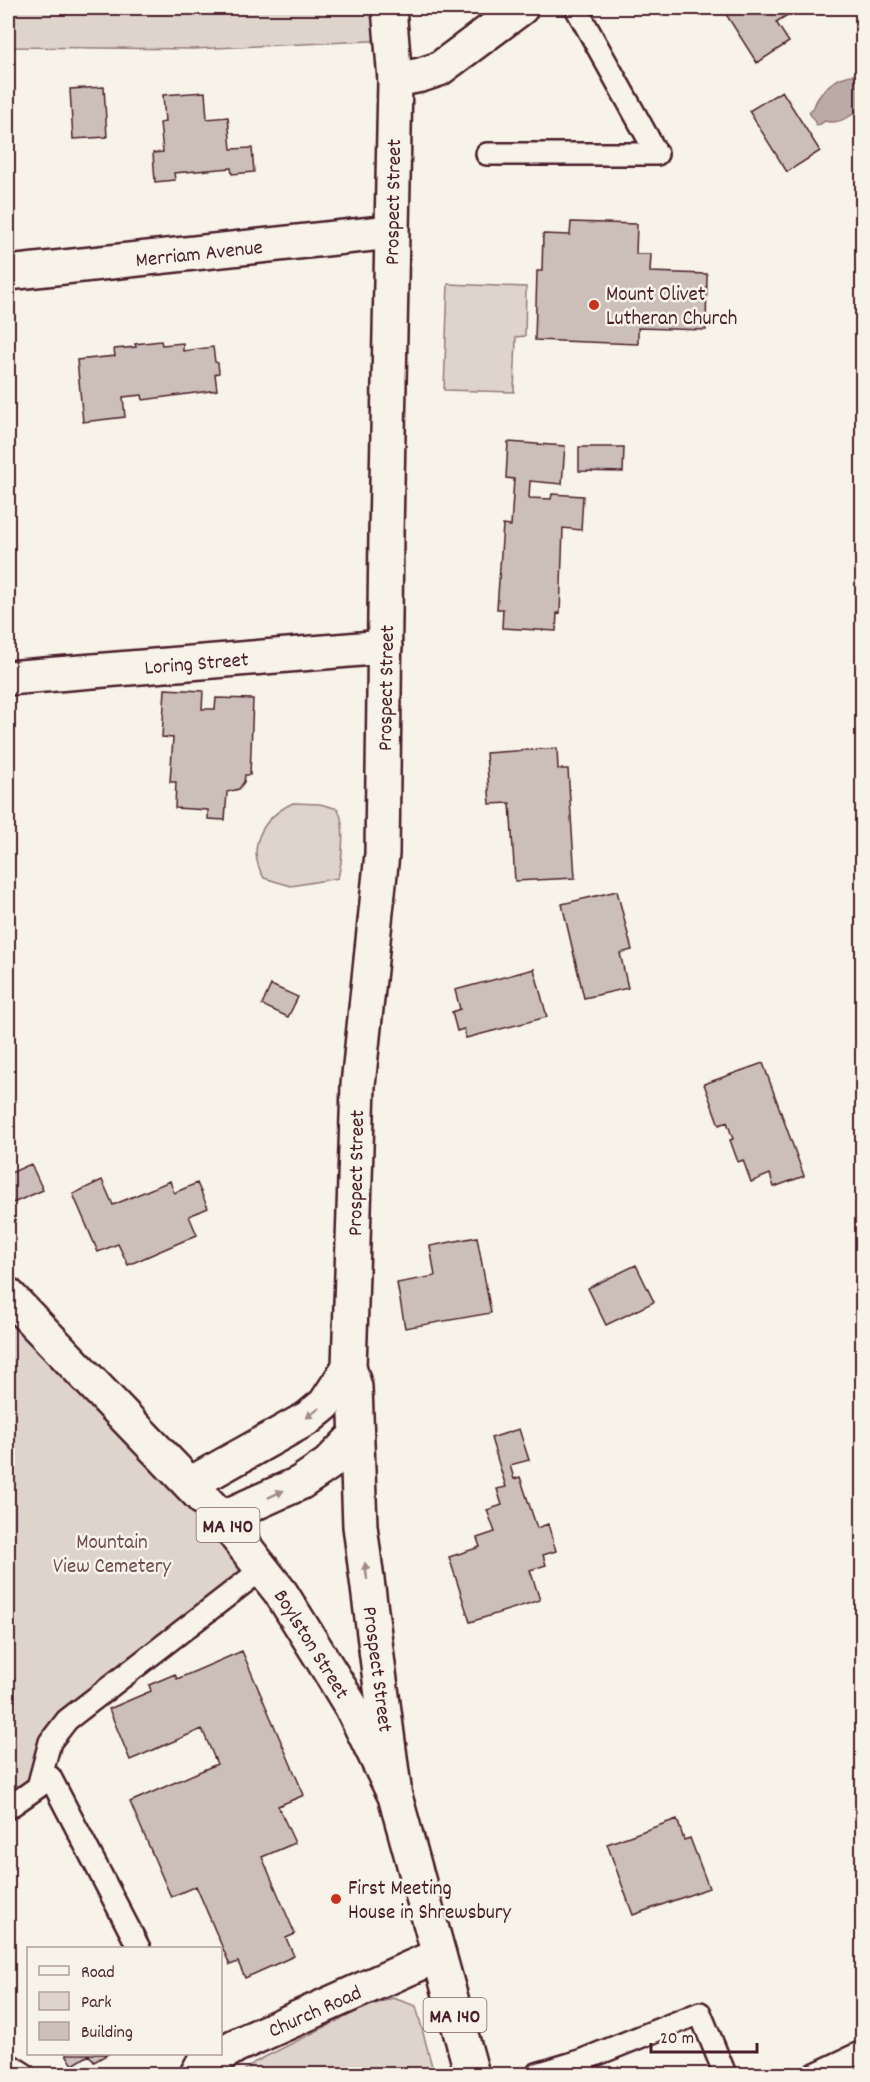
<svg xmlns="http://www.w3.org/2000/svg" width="870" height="2082" font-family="Dekko,sans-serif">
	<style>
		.green { fill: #ded4cc; stroke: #947a7c; stroke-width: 1.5 }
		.water { fill: #bcaaa7; stroke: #8e7275; stroke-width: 1.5 }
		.building { fill: #ccbfb9; stroke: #4a1f2b; stroke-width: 1.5 }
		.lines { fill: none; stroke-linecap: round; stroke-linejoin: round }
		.service-casing { stroke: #4a1f2b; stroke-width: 26 }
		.minor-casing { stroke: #4a1f2b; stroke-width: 38 }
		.tertiary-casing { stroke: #4a1f2b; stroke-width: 38 }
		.primary-casing { stroke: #4a1f2b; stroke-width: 38 }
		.service { stroke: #f7f3e8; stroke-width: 21 }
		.minor { stroke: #f7f3e8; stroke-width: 33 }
		.tertiary { stroke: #f7f3e8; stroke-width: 33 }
		.primary { stroke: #f7f3e8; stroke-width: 33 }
		.oneway { fill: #a0898a }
		.poi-dot { fill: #c8321e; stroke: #f7f3e8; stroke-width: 2 }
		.labels { text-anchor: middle; stroke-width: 5; stroke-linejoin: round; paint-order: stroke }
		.shield { fill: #f7f3e8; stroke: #7e5f64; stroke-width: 1.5 }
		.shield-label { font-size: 20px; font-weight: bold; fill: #4a1f2b }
		.street-label { font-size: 21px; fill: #4a1f2b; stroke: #f7f3e8 }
		.poi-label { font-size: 21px; fill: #4a1f2b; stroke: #f7f3e8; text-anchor: start }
		.park-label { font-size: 21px; fill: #6f4c53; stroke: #f7f3e8 }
	</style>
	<rect width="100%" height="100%" fill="#f7f3e8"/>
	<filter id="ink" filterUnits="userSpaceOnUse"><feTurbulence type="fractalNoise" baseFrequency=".0167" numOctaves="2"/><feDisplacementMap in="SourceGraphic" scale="12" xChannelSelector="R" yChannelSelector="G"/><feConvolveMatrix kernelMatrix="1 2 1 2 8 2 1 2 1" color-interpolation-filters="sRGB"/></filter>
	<g filter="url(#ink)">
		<!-- green -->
		<path class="green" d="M8,8H389L392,40L194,49L8,47Z
			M448,284L526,287L525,336L516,337L514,392L444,390Z
			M293,803L320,804L338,809C346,824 342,862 338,878L291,886L264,878C245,847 263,817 293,803Z
			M8,1296L262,1569L67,1720L38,1787L8,1805Z
			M393,1998L416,2006L434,2074H240L255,2062L363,2008Z"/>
		<!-- water -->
		<path class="water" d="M862,74V108C853,115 837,125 825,121L817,126L809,112C815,108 814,105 817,100C827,83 843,74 862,74Z"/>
		<!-- building -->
		<path class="building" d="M722,8H799L776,22L789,42L757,63Z
			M104,87L107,137L73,139L70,89Z
			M782,91L820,151L787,172L749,111Z
			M205,92L207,119L228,117L231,149L252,148L254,172L232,174L231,168L174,173L175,180L155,182L153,153L163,152L160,123L165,122L163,95Z
			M571,222L637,224L636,254H651L650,272L707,274L706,330L638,328V344L535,340L537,271H542L543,234L570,235Z
			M161,341L162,345L183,343V351L213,347L215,362L218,363L219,373L215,374L217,390L143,400L142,395L123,397L125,417L83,422L77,360L115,356L114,349L136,347L135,344Z
			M508,442L565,446L562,484L530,481L529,498L551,499L552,494L583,496L581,530L563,528L560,614L557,613L556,631L502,628L503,609H497L503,525L511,526L514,479L506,478Z
			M579,447H624L623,472L579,471Z
			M165,689L203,691L202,709H215L216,698L253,699L250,775H245L244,782L239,789L227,792L225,820L208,819V810L175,808L176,782H170L173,738L162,737Z
			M557,748L558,769H568L575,878L515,881L510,803L490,804L486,753Z
			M617,891L632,950L620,953L628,988L584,998L562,904Z
			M534,969L547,1017L466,1038L464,1029L457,1031L452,1012L460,1009L455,990Z
			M271,985L298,997L288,1017L262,1005Z
			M763,1063L804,1176L774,1187L770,1174L751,1182L743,1160L738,1162L730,1140L733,1139L727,1122L719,1125L704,1084Z
			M31,1164L43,1190L13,1203L8,1191V1174Z
			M102,1180L113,1205L170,1181L174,1193L197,1183L208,1208L189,1216L197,1235L128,1265L118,1244L98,1252L73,1194Z
			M477,1237L491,1313L405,1328L397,1283L435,1276L430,1246Z
			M636,1265L654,1302L606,1325L588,1288Z
			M519,1429L529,1460L510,1465L514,1479L520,1477L537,1528L548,1524L556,1551L543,1555L546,1565L530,1570L540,1600L470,1622L449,1557L480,1547L477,1538L495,1532L487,1510L502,1505L497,1489L506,1487L491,1438Z
			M242,1651L304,1795L278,1806L295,1843L262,1857L295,1934L286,1938L294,1956L245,1978L238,1962L230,1965L196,1886L171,1897L130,1802L217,1764L202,1729L130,1760L109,1709L151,1691L149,1685L175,1674L177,1679Z
			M677,1819L684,1840L690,1838L709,1888L633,1915L607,1844Z
			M66,2054H108L94,2062L89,2055L73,2065Z"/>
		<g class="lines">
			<!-- service casing -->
			<g class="service-casing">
				<path id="service" d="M487,154H657L576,8
					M38,1787L50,1777L139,1948
					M8,1808L38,1787L50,1742L67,1720L262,1569
					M8,2064L24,2074
					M537,2074L580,2061
					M586,2074L580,2061L700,2013L725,2074
					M815,2074L862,2052"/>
			</g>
			<!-- minor casing -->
			<g class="minor-casing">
				<g id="minor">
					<path d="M395,80L421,75L439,69L521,8"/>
					<path id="s1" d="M8,273L391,232"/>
					<path id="s2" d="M8,678L385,647"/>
					<path id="s3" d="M197,2074L201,2067L235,2046L439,1955"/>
				</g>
			</g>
			<!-- tertiary casing -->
			<g class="tertiary-casing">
				<g id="tertiary">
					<path id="s4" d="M389,8L395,80L386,534L382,854L358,1085L349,1367L355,1387L360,1526L394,1788"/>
					<path d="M190,1484L308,1418L325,1404L349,1367"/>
					<path d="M222,1518L300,1483L328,1464L356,1435"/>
				</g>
			</g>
			<!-- primary casing -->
			<g class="primary-casing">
				<g id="primary">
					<path id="s5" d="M8,1295L222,1518L281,1593L332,1675L352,1708L395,1796L472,2074"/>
				</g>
			</g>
			<!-- service -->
			<use href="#service" class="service"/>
			<!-- minor -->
			<use href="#minor" class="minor"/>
			<!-- tertiary -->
			<use href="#tertiary" class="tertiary"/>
			<!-- primary -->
			<use href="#primary" class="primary"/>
		</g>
		<!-- one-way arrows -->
		<defs><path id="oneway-solid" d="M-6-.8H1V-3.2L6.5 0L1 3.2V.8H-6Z" transform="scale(1.5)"/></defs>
		<g class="oneway">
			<use href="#oneway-solid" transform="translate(313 1413) rotate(143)"/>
			<use href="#oneway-solid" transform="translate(276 1494) rotate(-25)"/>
			<use href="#oneway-solid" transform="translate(366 1571) rotate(-97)"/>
		</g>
	</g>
	<!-- markers -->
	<g class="poi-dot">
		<circle cx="594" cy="305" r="6"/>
		<circle cx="336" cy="1899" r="6"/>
	</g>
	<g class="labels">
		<!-- shield labels -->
		<g class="shield">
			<rect x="196.5" y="1508" width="63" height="34" rx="4.5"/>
			<rect x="423.5" y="1998" width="63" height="34" rx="4.5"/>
		</g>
		<g class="shield-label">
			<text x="228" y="1532">MA 140</text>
			<text x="455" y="2022">MA 140</text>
		</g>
		<!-- street labels -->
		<g class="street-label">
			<text transform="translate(392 202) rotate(-89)" y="7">Prospect Street</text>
			<text dy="7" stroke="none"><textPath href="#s1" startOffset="192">Merriam Avenue</textPath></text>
			<text dy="7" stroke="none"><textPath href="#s2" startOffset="189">Loring Street</textPath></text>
			<text transform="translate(385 688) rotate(-89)" y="7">Prospect Street</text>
			<text transform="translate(355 1173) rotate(-89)" y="7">Prospect Street</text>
			<text dy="7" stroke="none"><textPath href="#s5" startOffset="464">Boylston Street</textPath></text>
			<text dy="7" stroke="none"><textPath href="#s4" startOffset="1665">Prospect Street</textPath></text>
			<text dy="7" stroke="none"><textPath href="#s3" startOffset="135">Church Road</textPath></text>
		</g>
		<!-- poi labels -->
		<g class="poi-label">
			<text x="606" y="300">Mount Olivet<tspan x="606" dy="24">Lutheran Church</tspan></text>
			<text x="348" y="1894">First Meeting<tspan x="348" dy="24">House in Shrewsbury</tspan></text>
		</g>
		<!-- park labels -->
		<g class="park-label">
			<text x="112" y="1548">Mountain<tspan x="112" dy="24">View Cemetery</tspan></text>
		</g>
	</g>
	<!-- margin -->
	<rect width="870" height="2082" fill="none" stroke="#f7f3e8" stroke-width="30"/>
	<rect x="15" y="15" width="840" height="2052" fill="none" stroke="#4a1f2b" stroke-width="2" filter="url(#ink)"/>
	<!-- legend -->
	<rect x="27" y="1947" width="195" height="108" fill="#f7f3e8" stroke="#b29e9c" stroke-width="1.5"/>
	<rect x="39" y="1966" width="30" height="9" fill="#f7f3e8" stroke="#b29e9c" stroke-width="1.5"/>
	<text x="81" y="1977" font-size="18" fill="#4a1f2b">Road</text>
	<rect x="39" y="1992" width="30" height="18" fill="#ded4cc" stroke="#b29e9c" stroke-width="1.5"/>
	<text x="81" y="2007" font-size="18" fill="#4a1f2b">Park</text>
	<rect x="39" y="2022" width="30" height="18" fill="#ccbfb9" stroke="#b29e9c" stroke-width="1.5"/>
	<text x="81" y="2037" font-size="18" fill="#4a1f2b">Building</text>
	<!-- scale -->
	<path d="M651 2043v9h106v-9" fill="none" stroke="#4a1f2b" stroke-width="3"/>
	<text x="660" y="2043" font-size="18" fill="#4a1f2b" stroke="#f7f3e8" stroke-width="4.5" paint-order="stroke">20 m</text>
</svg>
